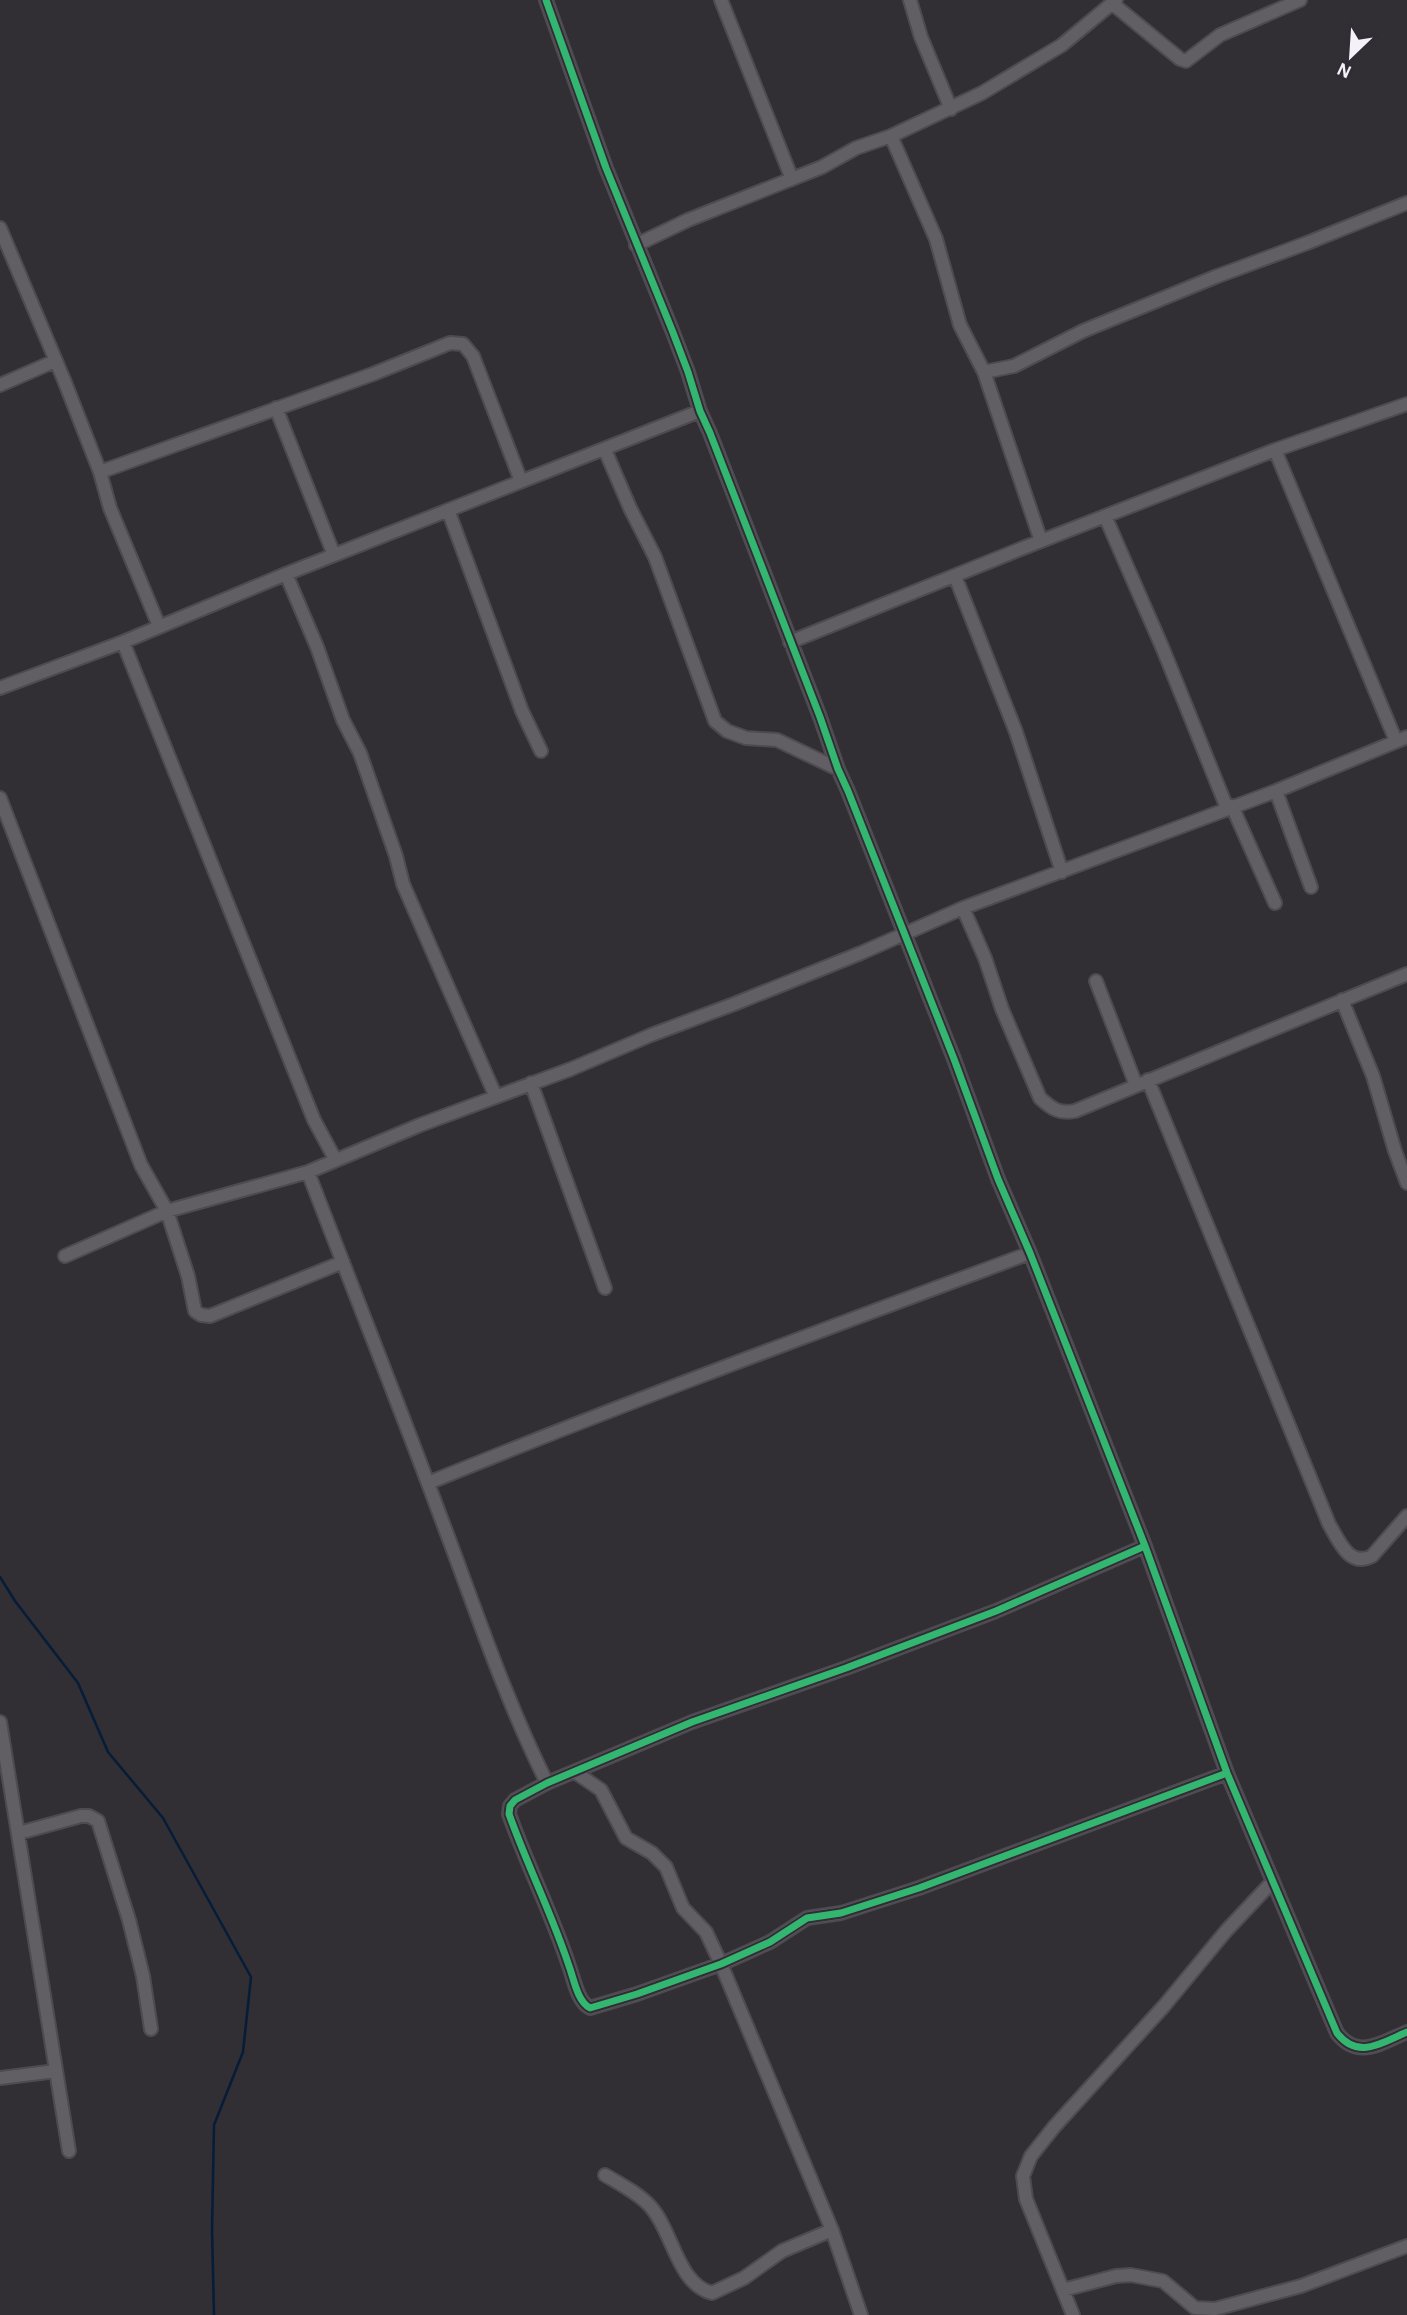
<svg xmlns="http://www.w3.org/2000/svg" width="1407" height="2315" font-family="'Alegreya Sans',sans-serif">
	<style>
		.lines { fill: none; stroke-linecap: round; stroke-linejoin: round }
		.stream { stroke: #051d38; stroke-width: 2.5 }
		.minor-casing { stroke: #4e4b50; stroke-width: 16 }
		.minor { stroke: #615f63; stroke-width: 12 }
		.cycleway-casing { stroke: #312c36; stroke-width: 11 }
		.cycleway { stroke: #33b770; stroke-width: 7 }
	</style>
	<rect width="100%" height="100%" fill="#312e34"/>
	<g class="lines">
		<!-- stream -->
		<path class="stream" d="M0,1577L15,1601L78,1683L108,1752L163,1818L251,1977L243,2052L214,2125L212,2229L214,2315"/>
		<!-- minor casing -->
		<g class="minor-casing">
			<path id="minor" d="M546,0L606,168L672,330L688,372L700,411L710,433L820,717L838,769L848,791L954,1059L998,1179L1030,1253L1145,1546L1227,1773L1337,2033C1358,2060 1381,2043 1407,2032
				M721,0L792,179
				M910,0L921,37L951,109
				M1113,4L1180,59L1186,61L1220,35L1300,0
				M891,136L936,239L960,325L984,372L1014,366L1083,331L1215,277L1307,243L1407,203
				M0,228L64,380L100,472L110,508L159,626
				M636,245L688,220L822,167L856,148L891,136L982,93L1062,45L1116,0
				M984,372L1041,541
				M0,385L55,361
				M276,408L334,555
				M605,450L630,508L655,557L715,721L727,731L746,738L777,740L838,769
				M1275,450L1396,741
				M100,472L373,374L450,343L463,344L473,356L521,481
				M448,510L522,711L541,751
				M1105,516L1163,649L1227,808
				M286,574L317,647L343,720L360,753L396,856L403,884L496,1097
				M955,576L1016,732L1062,872
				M123,642L314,1120L335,1159
				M790,642L1023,548L1275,450L1407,404
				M0,688L123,642L286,574L700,411
				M1276,791L1311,887
				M0,798L141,1165L167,1211L188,1276L195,1311L201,1315L210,1316L343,1262
				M1232,806L1275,903
				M963,908L985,958L1002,1009L1040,1098C1052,1109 1059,1114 1075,1111L1407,974
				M1096,981L1136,1085
				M1342,1000L1373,1076L1395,1151L1407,1183
				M1148,1080L1329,1524C1339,1541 1349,1568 1372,1556L1407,1516
				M531,1083L605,1288
				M308,1172C352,1287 398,1402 441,1518C475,1607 504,1697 547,1783
				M65,1256L167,1211L308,1172L420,1125L571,1069L651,1035L734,1004L861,953L963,908L1276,791L1407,737
				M428,1483C627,1402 828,1328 1030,1253
				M1145,1546L996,1611L846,1668L692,1722L547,1783L515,1800L510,1806L509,1814C527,1865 552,1914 569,1966C574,1979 577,2001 590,2008L637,1994L721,1964L770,1942L807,1918L841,1913L919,1888L1227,1773
				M0,1722L69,2151
				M575,1772L601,1790L626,1838L652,1853L666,1867L683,1908L706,1932L721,1964L832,2230L861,2315
				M19,1833L81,1816H89L98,1821L129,1920L143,1976L151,2029
				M0,2078L56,2071
				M605,2175C620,2184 638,2193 650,2206C673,2231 677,2284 712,2293L744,2278L782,2251L832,2230
				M1063,2290L1116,2276L1131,2275L1163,2281L1195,2308L1215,2309L1301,2286L1407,2246
				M1073,2315L1026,2199L1023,2176L1031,2156L1054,2127L1164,2006L1226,1931L1273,1881"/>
		</g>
		<!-- minor -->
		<use href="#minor" class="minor"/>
		<!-- cycleway casing -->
		<g class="cycleway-casing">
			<path id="cycleway" d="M546,0L606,168L672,330L688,372L700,411L710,433L820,717L838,769L848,791L954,1059L998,1179L1030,1253L1145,1546L1227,1773L1337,2033C1358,2060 1381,2043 1407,2032
				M1145,1546L996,1611L846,1668L692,1722L547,1783L515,1800L510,1806L509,1814C527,1865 552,1914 569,1966C574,1979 577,2001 590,2008L637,1994L721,1964L770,1942L807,1918L841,1913L919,1888L1227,1773"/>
		</g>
		<!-- cycleway -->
		<use href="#cycleway" class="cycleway"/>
	</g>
	<!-- north arrow -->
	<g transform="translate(1351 56) rotate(205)" stroke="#312c36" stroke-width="5" paint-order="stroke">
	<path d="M0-5L12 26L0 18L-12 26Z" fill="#f4f1f8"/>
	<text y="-10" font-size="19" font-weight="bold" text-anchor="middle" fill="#f4f1f8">N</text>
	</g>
</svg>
